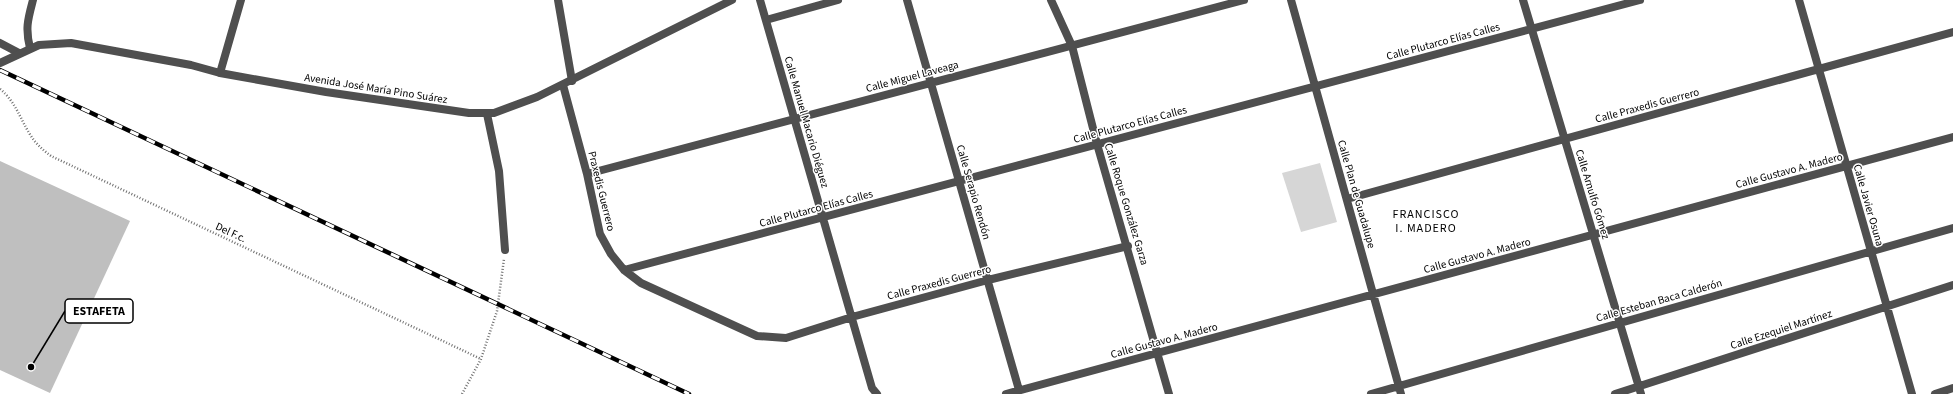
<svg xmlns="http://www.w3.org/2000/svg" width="1953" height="394" font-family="'Source Sans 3',sans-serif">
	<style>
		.green { fill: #d6d6d6 }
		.building { fill: #bfbfbf }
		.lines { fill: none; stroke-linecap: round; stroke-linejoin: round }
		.path { stroke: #717171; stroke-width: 2.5; stroke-dasharray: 1 2; stroke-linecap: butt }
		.minor { stroke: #4f4f4f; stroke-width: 8 }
		.tertiary { stroke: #4f4f4f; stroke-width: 8 }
		.rail-casing { stroke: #000; stroke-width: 4.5 }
		.rail { stroke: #fff; stroke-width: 3; stroke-dasharray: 9; stroke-linecap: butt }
		.labels { text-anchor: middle; stroke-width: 3; stroke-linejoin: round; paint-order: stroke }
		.street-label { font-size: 11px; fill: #000; stroke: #fff }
		.neighbourhood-label { font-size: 12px; letter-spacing: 1px; fill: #000; stroke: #fff }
		.leader { fill: none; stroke: #000; stroke-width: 1.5 }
		.callout-dot { fill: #000; stroke: #fff; stroke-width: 1.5 }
		.callout { fill: #fff; stroke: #000; stroke-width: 1.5 }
		.callout-label { font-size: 12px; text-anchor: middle; font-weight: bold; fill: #000 }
	</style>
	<rect width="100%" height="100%" fill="#fff"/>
	<!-- green -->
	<path class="green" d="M1320,163L1337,222L1301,232L1282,173Z"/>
	<!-- building -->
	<path class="building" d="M0,161L130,221L50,393L0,370Z"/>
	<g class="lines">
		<!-- path -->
		<path class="path" d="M0,89C16,102 20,119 31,136C36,144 43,150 51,156L481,359
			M462,394L481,359L497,311L504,259"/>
		<!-- minor -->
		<path class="minor" d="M558,0L572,81
			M760,0L872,388L877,394
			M907,0L1019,390
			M1051,0L1072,46L1097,144L1169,394
			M1291,0L1401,394
			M1523,0L1641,394
			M1799,0L1912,394
			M766,20L838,0
			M0,43L19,53
			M30,48C25,28 28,19 33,0
			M220,73L241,0
			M563,85L587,174L600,234L611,254L624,270L641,283L757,336L786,338L852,317L988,280L1128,246
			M487,114L499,171L505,250
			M587,174L1244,0
			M1347,199L1953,32
			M624,270L1640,0
			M1006,394L1953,137
			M1371,394L1953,228
			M1615,394L1953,285
			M1935,394L1953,388"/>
		<!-- tertiary -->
		<path class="tertiary" d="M0,63L39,45L71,43L191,65L220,73L326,92L469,113H494L537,97L732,0"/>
		<!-- rail casing -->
		<g class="rail-casing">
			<path id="rail" d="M0,70L689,394"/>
		</g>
		<!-- rail -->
		<use href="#rail" class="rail"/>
	</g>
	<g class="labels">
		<!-- street labels -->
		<g class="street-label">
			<text transform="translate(1443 41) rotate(-15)" y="4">Calle Plutarco Elías Calles</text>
			<text transform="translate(912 76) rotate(-15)" y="4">Calle Miguel Laveaga</text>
			<text transform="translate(376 88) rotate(9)" y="4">Avenida José María Pino Suárez</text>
			<text transform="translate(1647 105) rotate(-15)" y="4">Calle Praxedis Guerrero</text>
			<text transform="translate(807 122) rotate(74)" y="4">Calle Manuel Macario Diéguez</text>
			<text transform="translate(1130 124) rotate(-15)" y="4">Calle Plutarco Elías Calles</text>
			<text transform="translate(1789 170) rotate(-15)" y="4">Calle Gustavo A. Madero</text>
			<text transform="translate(602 191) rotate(76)" y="4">Praxedis Guerrero</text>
			<text transform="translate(974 192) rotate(74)" y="4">Calle Serapio Rendón</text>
			<text transform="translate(1357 194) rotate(74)" y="4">Calle Plan de Guadalupe</text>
			<text transform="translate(1593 194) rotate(73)" y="4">Calle Arnulfo Gómez</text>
			<text transform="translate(1127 204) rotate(73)" y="4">Calle Roque González Garza</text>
			<text transform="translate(1869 205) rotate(74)" y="4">Calle Javier Osuna</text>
			<text transform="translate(816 208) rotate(-15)" y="4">Calle Plutarco Elías Calles</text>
			<text transform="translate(231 232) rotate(25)" y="4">Del F.c.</text>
			<text transform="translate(1477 255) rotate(-15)" y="4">Calle Gustavo A. Madero</text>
			<text transform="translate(939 282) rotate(-15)" y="4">Calle Praxedis Guerrero</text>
			<text transform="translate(1659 300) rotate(-16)" y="4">Calle Esteban Baca Calderón</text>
			<text transform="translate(1781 329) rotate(-18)" y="4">Calle Ezequiel Martínez</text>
			<text transform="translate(1164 340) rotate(-15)" y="4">Calle Gustavo A. Madero</text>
		</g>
		<!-- neighbourhood labels -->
		<g class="neighbourhood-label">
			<text x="1426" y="218">FRANCISCO<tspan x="1426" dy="14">I. MADERO</tspan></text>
		</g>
	</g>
	<!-- callouts -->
	<path class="leader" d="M31 367L65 311"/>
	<circle class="callout-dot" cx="31" cy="367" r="4"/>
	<rect class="callout" x="65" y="299" width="68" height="24" rx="4"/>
	<g class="callout-label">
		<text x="99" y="315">ESTAFETA</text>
	</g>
</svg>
